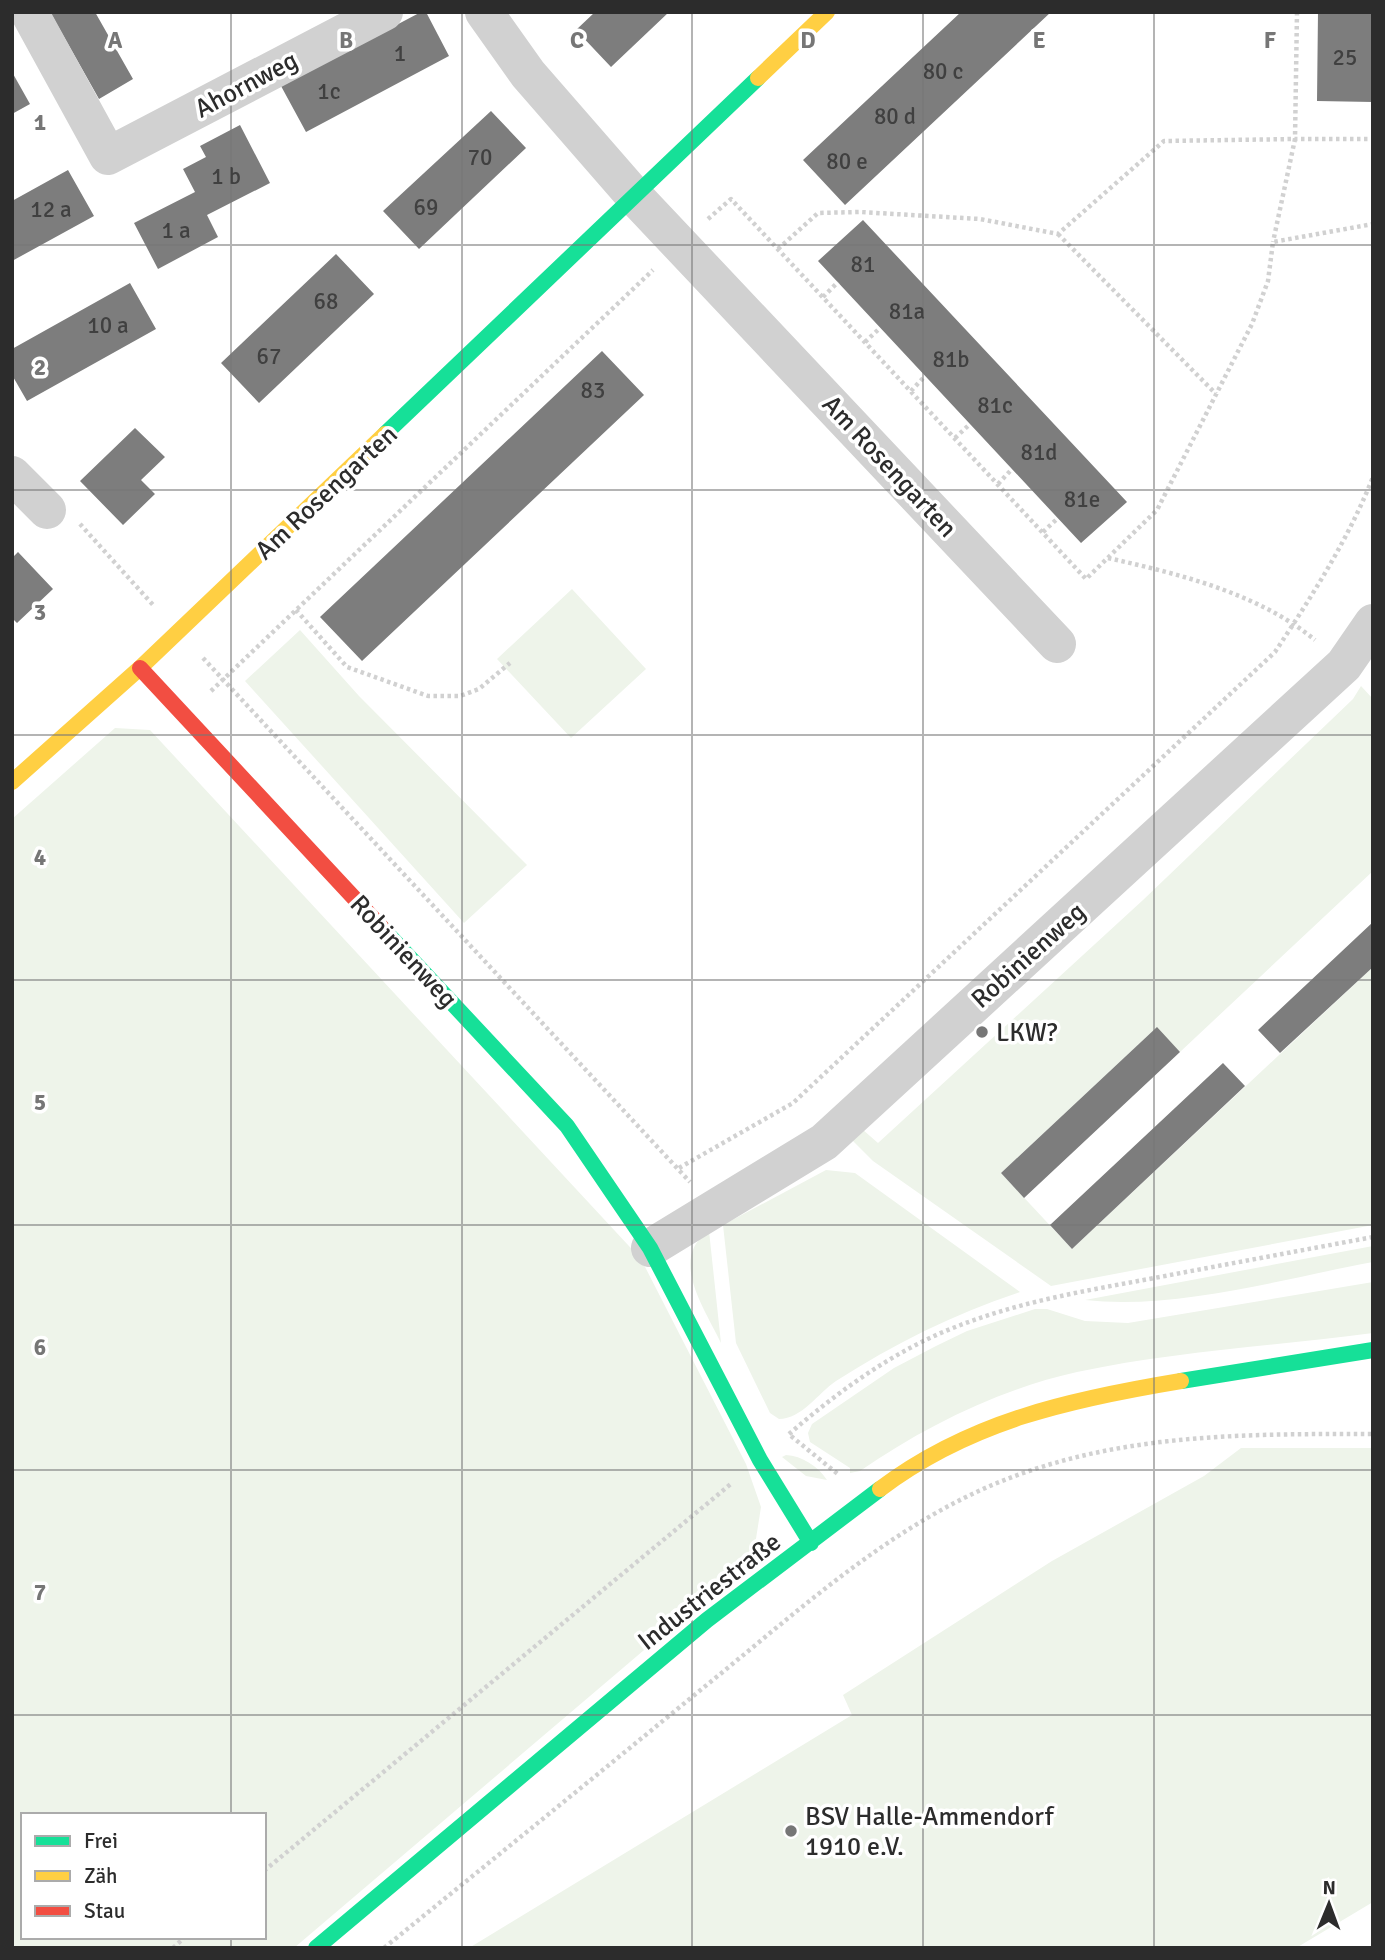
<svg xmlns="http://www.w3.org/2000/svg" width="1385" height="1960" font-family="Signika,sans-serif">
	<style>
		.green { fill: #eef4ea; fill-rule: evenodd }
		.building { fill: #7d7d7d }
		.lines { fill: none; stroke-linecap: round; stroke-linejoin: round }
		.path { stroke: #d1d1d1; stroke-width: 4.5; stroke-dasharray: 3.5 3.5; stroke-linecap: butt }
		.street { stroke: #d1d1d1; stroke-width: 38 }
		.fast { stroke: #16e098; stroke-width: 16 }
		.slow { stroke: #ffcf43; stroke-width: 16 }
		.jam { stroke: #f24e42; stroke-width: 16 }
		.grid { fill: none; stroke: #767676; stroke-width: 2; stroke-opacity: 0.55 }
		.poi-dot { fill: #767676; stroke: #fff; stroke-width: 2.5 }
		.labels { text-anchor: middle; stroke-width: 7; stroke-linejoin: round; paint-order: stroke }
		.number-label { font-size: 23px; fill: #404040 }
		.street-label { font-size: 26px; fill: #2c2c2c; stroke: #fff }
		.poi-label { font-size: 26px; fill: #2c2c2c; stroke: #fff; text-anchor: start }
		.grid-label { font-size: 23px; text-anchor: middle; font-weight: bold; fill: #767676; stroke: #fff; stroke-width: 7; stroke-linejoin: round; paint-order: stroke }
	</style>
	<rect width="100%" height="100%" fill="#fff"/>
	<!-- green -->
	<path class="green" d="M572,589L646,669L571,738L497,659Z
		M300,630L359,696L527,865L464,923L245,681Z
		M1361,686L1373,699V871L1180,1052L1156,1028L1001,1173L1072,1249L1373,967V1225L1051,1286L873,1161L849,1137L862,1129L878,1143L1143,900L1353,699Z
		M115,728L150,730L641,1259L746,1464L761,1507L755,1545L717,1588L294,1948H12V819ZM23,1815H264V1937H23Z
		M826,1170L855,1173L1020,1292C954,1314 895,1343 836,1381C818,1393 802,1419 779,1419L770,1413L736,1343L723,1225Z
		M709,1231L721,1343C705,1309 668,1258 709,1231Z
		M1373,1246V1262C1282,1279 1176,1310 1085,1300Z
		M1373,1282V1333C1274,1346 1175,1351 1077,1372C1000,1389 925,1426 860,1471L850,1473V1468L810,1442L808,1433L812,1424L894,1368L936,1346L967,1331L1035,1309H1047L1085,1321L1128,1323Z
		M1241,1448H1373V1902L1296,1948H469L852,1715L843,1695L1052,1561L1204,1476Z
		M786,1455C802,1456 818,1466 827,1480L806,1476L782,1457Z"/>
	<!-- building -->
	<path class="building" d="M50,12H95L133,79L99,99Z
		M421,12H426L449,56L306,132L281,86Z
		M595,12H669L611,67L576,30Z
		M961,12H1051L845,205L803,160Z
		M1318,12H1373V102L1317,101Z
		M12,72L30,104L12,114Z
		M491,111L526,148L419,249L383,211Z
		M240,125L270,183L207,215L218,237L158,269L134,223L195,192L183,169L206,157L200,146Z
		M68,170L94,216L12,261V201Z
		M863,220L1127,502L1081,543L818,261Z
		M336,254L374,294L259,403L221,363Z
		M130,283L156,329L27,401L12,375V349Z
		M602,351L644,395L362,661L320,617Z
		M135,428L165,457L141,480L155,494L123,525L80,481Z
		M18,552L53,589L17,623L12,618V558Z
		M1373,922V967L1280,1053L1258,1030Z
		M1157,1027L1180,1052L1024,1198L1001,1173Z
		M1223,1063L1245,1086L1072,1249L1050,1225Z"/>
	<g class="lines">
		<!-- path -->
		<path class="path" d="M1297,12L1295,139H1373
			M708,219L731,199L1086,579L1157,510L1252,324L1268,281L1273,242L1373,224
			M1058,234L1216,394
			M778,249L818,213L860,212L980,219L1058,234L1164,141L1295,139L1273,242
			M823,297L838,282
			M865,342L880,328
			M911,391L925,376
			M955,438L970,424
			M998,484L1012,469
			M80,524L154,606
			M1043,532L1058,518
			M1108,558C1179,574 1258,593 1315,640
			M296,610L347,667L428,696H460L479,689L510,663
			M203,658L690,1182
			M211,691L653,270
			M679,1168L793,1103L1275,652C1312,596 1348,540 1373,477
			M789,1434C840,1390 895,1350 958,1326C1019,1302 1084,1291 1149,1279C1223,1265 1298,1251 1373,1237
			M791,1436L839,1475
			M264,1871L732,1483
			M173,1948L185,1937
			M384,1948C491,1861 597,1775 703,1688C805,1606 903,1513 1029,1471C1141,1433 1256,1434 1373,1434"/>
		<!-- street -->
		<path class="street" d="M29,12L108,156L384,12
			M484,12L528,74L636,198L1057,644
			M12,475L47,510
			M650,1248L824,1142L1344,665L1373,623"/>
		<!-- fast -->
		<path class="fast" d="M385,434L758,78
			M382,928L567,1126L650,1248L760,1460L811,1543
			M1181,1381L1373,1350
			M316,1948L707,1620L880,1489"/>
		<!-- slow -->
		<path class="slow" d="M758,78L827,12
			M12,782L140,668L385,434
			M880,1489C970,1421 1072,1399 1181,1381"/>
		<!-- jam -->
		<path class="jam" d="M140,668L382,928"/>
	</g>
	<!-- grid -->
	<path class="grid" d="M231,12V1815M462,12V1948M692,12V1948M923,12V1948M1154,12V1948M12,245H1373M12,490H1373M12,735H1373M12,980H1373M12,1225H1373M12,1470H1373M12,1715H1373M231,1937V1948"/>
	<!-- markers -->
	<g class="poi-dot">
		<circle cx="982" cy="1032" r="7"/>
		<circle cx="791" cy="1831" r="7"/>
	</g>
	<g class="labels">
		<!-- number labels -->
		<g class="number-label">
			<text x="400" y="61">1</text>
			<text x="1345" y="65">25</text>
			<text x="943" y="79">80 c</text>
			<text x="329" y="99">1c</text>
			<text x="895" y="124">80 d</text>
			<text x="480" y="165">70</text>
			<text x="847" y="169">80 e</text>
			<text x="226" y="184">1 b</text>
			<text x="426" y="215">69</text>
			<text x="51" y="217">12 a</text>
			<text x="176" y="238">1 a</text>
			<text x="863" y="272">81</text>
			<text x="326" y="309">68</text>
			<text x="907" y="319">81a</text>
			<text x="108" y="333">10 a</text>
			<text x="269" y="364">67</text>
			<text x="951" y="367">81b</text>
			<text x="593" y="398">83</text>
			<text x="995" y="413">81c</text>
			<text x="1039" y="460">81d</text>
			<text x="1082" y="507">81e</text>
		</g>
		<!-- street labels -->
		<g class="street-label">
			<text transform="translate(246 84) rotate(-28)" y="9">Ahornweg</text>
			<text transform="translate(890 466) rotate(47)" y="9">Am Rosengarten</text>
			<text transform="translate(326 492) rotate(-43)" y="9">Am Rosengarten</text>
			<text transform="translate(404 951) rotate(47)" y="9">Robinienweg</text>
			<text transform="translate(1028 955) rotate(-42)" y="9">Robinienweg</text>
			<text transform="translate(709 1591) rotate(-38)" y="9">Industriestraße</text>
		</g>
		<!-- poi labels -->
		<g class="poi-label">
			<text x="996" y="1041">LKW?</text>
			<text x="805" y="1825">BSV Halle-Ammendorf<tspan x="805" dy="30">1910 e.V.</tspan></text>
		</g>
	</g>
	<g class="grid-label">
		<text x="115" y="48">A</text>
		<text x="346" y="48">B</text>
		<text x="577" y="48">C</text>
		<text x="808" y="48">D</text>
		<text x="1039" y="48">E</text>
		<text x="1270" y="48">F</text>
		<text x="40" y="130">1</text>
		<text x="40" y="375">2</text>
		<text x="40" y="620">3</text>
		<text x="40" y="865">4</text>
		<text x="40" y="1110">5</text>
		<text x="40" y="1355">6</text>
		<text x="40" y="1600">7</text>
	</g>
	<!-- border -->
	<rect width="1385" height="1960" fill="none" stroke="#2c2c2c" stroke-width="28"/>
	<!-- legend -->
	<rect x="21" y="1813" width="245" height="126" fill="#ffffff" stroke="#ababab" stroke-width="2"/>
	<rect x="35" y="1836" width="35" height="10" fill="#16e098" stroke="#ababab" stroke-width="2"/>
	<text x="84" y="1848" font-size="21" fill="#2c2c2c">Frei</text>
	<rect x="35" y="1871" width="35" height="10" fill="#ffcf43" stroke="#ababab" stroke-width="2"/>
	<text x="84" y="1883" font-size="21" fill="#2c2c2c">Zäh</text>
	<rect x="35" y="1906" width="35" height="10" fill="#f24e42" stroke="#ababab" stroke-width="2"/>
	<text x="84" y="1918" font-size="21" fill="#2c2c2c">Stau</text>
	<!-- north arrow -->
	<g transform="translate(1329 1904) rotate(1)" stroke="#ffffff" stroke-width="5" paint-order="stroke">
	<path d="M0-5L12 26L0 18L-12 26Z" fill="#2c2c2c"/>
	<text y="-10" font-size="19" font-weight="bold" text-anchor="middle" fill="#2c2c2c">N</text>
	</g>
</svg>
